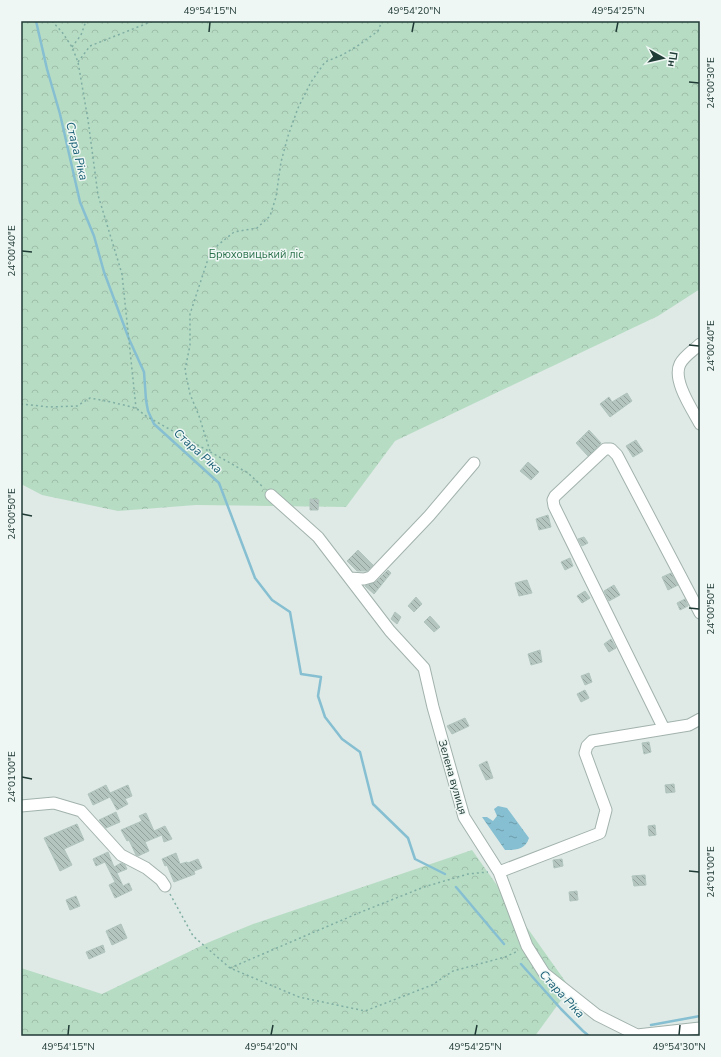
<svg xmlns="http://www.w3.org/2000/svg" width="721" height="1057" font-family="'Nunito Sans',sans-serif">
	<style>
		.forest { fill: url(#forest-crowns) }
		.water { fill: url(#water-ripples) }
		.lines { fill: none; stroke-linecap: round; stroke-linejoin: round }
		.stream { stroke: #86bfd1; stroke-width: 2.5 }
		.building { fill: url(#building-back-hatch); stroke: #b1c4be }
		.minor-casing { stroke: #a2b2ad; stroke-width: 13 }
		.path { stroke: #7faea3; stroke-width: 1.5; stroke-dasharray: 2 3; stroke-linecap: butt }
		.minor { stroke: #fff; stroke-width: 11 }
		.ticks { fill: none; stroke: #203a35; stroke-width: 1.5 }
		.labels { text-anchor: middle; stroke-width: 3; stroke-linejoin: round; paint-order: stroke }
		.park-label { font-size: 11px; fill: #2a714b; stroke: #eff7f4 }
		.street-label { font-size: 11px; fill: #203a35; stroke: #eff7f4 }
		.water-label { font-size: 12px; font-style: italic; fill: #1a6076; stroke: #eff7f4 }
		.neatline { fill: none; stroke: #203a35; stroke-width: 1.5 }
		.ticks-label { font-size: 10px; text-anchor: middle; fill: #203a35 }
	</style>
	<defs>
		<pattern id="forest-crowns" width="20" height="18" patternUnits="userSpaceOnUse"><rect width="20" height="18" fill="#b7dcc4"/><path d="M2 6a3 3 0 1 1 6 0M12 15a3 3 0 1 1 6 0" fill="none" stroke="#9dbea9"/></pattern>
		<pattern id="water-ripples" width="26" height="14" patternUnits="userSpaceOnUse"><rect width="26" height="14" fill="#86bfd1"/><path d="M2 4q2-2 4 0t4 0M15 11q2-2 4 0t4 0" fill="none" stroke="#6d9caa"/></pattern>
		<pattern id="building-back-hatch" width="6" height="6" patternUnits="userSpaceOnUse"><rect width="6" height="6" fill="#b4c5bf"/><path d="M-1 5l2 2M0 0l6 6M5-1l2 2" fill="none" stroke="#92a19c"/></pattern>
	</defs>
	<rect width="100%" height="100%" fill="#dfeae6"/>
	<!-- forest -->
	<path class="forest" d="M21,21H700V289L658,316L395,441L346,507L196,505L118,511L42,495L21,484Z
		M472,850L570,988L535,1036H21V968L102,994L207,943L253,924Z"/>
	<!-- water -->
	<path class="water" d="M498,806L507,808L529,838C525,850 516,850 505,850L482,817H487L493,821L497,816L494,809Z"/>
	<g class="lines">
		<!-- stream -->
		<path class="stream" d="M36,21L47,69L60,114L80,202L94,236L104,272L129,339L144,372L146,400L148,411L154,424L219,483L255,578L272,600L290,612L301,674L321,677L318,696L325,717L342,739L360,752L373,804L408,838L415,859L445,874
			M456,887L504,944
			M521,964L561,1009L583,1031L589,1036
			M651,1025L700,1016"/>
	</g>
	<!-- building -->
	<path class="building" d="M627,393L632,401L610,417L600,404L609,397L612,402Z
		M589,430L601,443L588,456L576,443Z
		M636,440L643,451L633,457L626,446Z
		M528,462L539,472L531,480L520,471Z
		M310,499L319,500L318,510H310Z
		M548,515L551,527L539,530L536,519Z
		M584,537L588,543L582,546L578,539Z
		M358,550L373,565L367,571H357L347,561Z
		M570,558L573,566L565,570L561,562Z
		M388,570L391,573L374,594L365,586L376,582Z
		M671,573L678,585L668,590L662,577Z
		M527,580L532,593L519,596L515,583Z
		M614,585L620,595L609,601L604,591Z
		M585,591L590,598L582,603L577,596Z
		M416,597L422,604L414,612L408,606Z
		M685,599L688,606L680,610L677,603Z
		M395,612L401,617L397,624L391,619Z
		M430,616L440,627L434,632L424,622Z
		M611,639L616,648L609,652L604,644Z
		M540,650L542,662L531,665L528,654Z
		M589,673L592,682L585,685L581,676Z
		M585,690L589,698L581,702L577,694Z
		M465,718L469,726L452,734L447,726Z
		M649,742L651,752L644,754L642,743Z
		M487,761L493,778L486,780L479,765Z
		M674,784L675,792L666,793L665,785Z
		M106,785L110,793L128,785L132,796L125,799L128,804L117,810L110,797L93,805L88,794Z
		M116,812L120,822L106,828L99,820Z
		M146,813L154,831L165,826L172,839L164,842L162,835L145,842L149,851L138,856L136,855L129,840L127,841L121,830L142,821L139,816Z
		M77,824L84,840L64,849L72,865L60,871L44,838Z
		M655,825L656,835L649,836L648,826Z
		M108,852L114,867L121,863L125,865L127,869L117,873L123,886L129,883L132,890L115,898L109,885L115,882L105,862L96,866L93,859Z
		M176,853L180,864L187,862L188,863L198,859L202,868L194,871L195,874L174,882L167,865L165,866L162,859Z
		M562,859L563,866L554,868L553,860Z
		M645,875L646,885L634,886L632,876Z
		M577,891L578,900L570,901L569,892Z
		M76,896L80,906L70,910L66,900Z
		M121,924L127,938L112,945L106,931Z
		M103,945L105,952L89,959L86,952Z"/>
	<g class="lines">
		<!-- minor casing -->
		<g class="minor-casing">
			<path id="minor" d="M700,344C694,350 684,356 680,364C672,380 692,409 700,424
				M271,495L318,537L390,631L424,668L433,707L464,817L499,872L527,946L544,973L597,1015L637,1035L700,1028
				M350,578L364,579L371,577L429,516L474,463
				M664,729L554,506L553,500L555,496L605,449H611L617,455L700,613
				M21,806L54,803L81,811L121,855L146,868L161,880L165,886
				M499,872L600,833L606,810L585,753L587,746L592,741L689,725L700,719"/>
		</g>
		<!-- path -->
		<path class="path" d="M52,21L62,32L72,47L78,62L88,120L98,195L122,274L136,408
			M72,47L81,35L86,21
			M78,62L90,46L153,21
			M21,404L49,407L77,406L90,398L111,402L136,408L146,416L248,473L264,488
			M210,451L199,416L190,394L185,370L190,345V314L209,256L218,245L234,232L257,228L270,216L276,197L281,162L288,136L298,108L311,82L325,62L342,55L359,45L378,31L382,21
			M170,894L193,936L230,968L299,997L365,1011L432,985L453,971L505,957L518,951
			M230,968L361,912L424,887L468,874L488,872"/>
		<!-- minor -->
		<use href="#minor" class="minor"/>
	</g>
	<!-- ticks -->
	<path class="ticks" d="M209,32L210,22M412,32L414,22M616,32L618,22M689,82L699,83M22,251L32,252M689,345L699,346M22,514L32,516M689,608L699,609M22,777L32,779M689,871L699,872M68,1035L69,1025M271,1035L273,1025M475,1035L477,1025M679,1035L680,1025"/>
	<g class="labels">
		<!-- park labels -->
		<g class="park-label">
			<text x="256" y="258">Брюховицький ліс</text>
		</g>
		<!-- street labels -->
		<g class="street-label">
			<text transform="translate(453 777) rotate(74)" y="4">Зелена вулиця</text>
		</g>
		<!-- water labels -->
		<g class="water-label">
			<text transform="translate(77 151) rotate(76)" y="4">Стара Ріка</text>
			<text transform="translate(198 451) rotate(42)" y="4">Стара Ріка</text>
			<text transform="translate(562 994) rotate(47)" y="4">Стара Ріка</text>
		</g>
	</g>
	<!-- border -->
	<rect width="721" height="1057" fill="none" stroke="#eff7f4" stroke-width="44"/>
	<!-- north arrow -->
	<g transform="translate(663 58) rotate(98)" stroke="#eff7f4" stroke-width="3" paint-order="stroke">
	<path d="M0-3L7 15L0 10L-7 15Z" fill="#203a35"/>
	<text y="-6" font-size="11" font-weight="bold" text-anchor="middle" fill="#203a35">Пн</text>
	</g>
	<rect x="22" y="22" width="677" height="1013" class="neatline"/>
	<g class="ticks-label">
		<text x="210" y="14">49°54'15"N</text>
		<text x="414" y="14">49°54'20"N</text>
		<text x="618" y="14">49°54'25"N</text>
		<text transform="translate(710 83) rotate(-90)" y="4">24°00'30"E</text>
		<text transform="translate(11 251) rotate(-90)" y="4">24°00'40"E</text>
		<text transform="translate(710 346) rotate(-90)" y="4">24°00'40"E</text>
		<text transform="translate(11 514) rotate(-90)" y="4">24°00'50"E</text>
		<text transform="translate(710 609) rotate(-90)" y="4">24°00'50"E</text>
		<text transform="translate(11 777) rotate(-90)" y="4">24°01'00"E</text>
		<text transform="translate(710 872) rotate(-90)" y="4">24°01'00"E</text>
		<text x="68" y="1050">49°54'15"N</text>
		<text x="271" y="1050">49°54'20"N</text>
		<text x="475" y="1050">49°54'25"N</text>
		<text x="679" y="1050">49°54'30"N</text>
	</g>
</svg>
